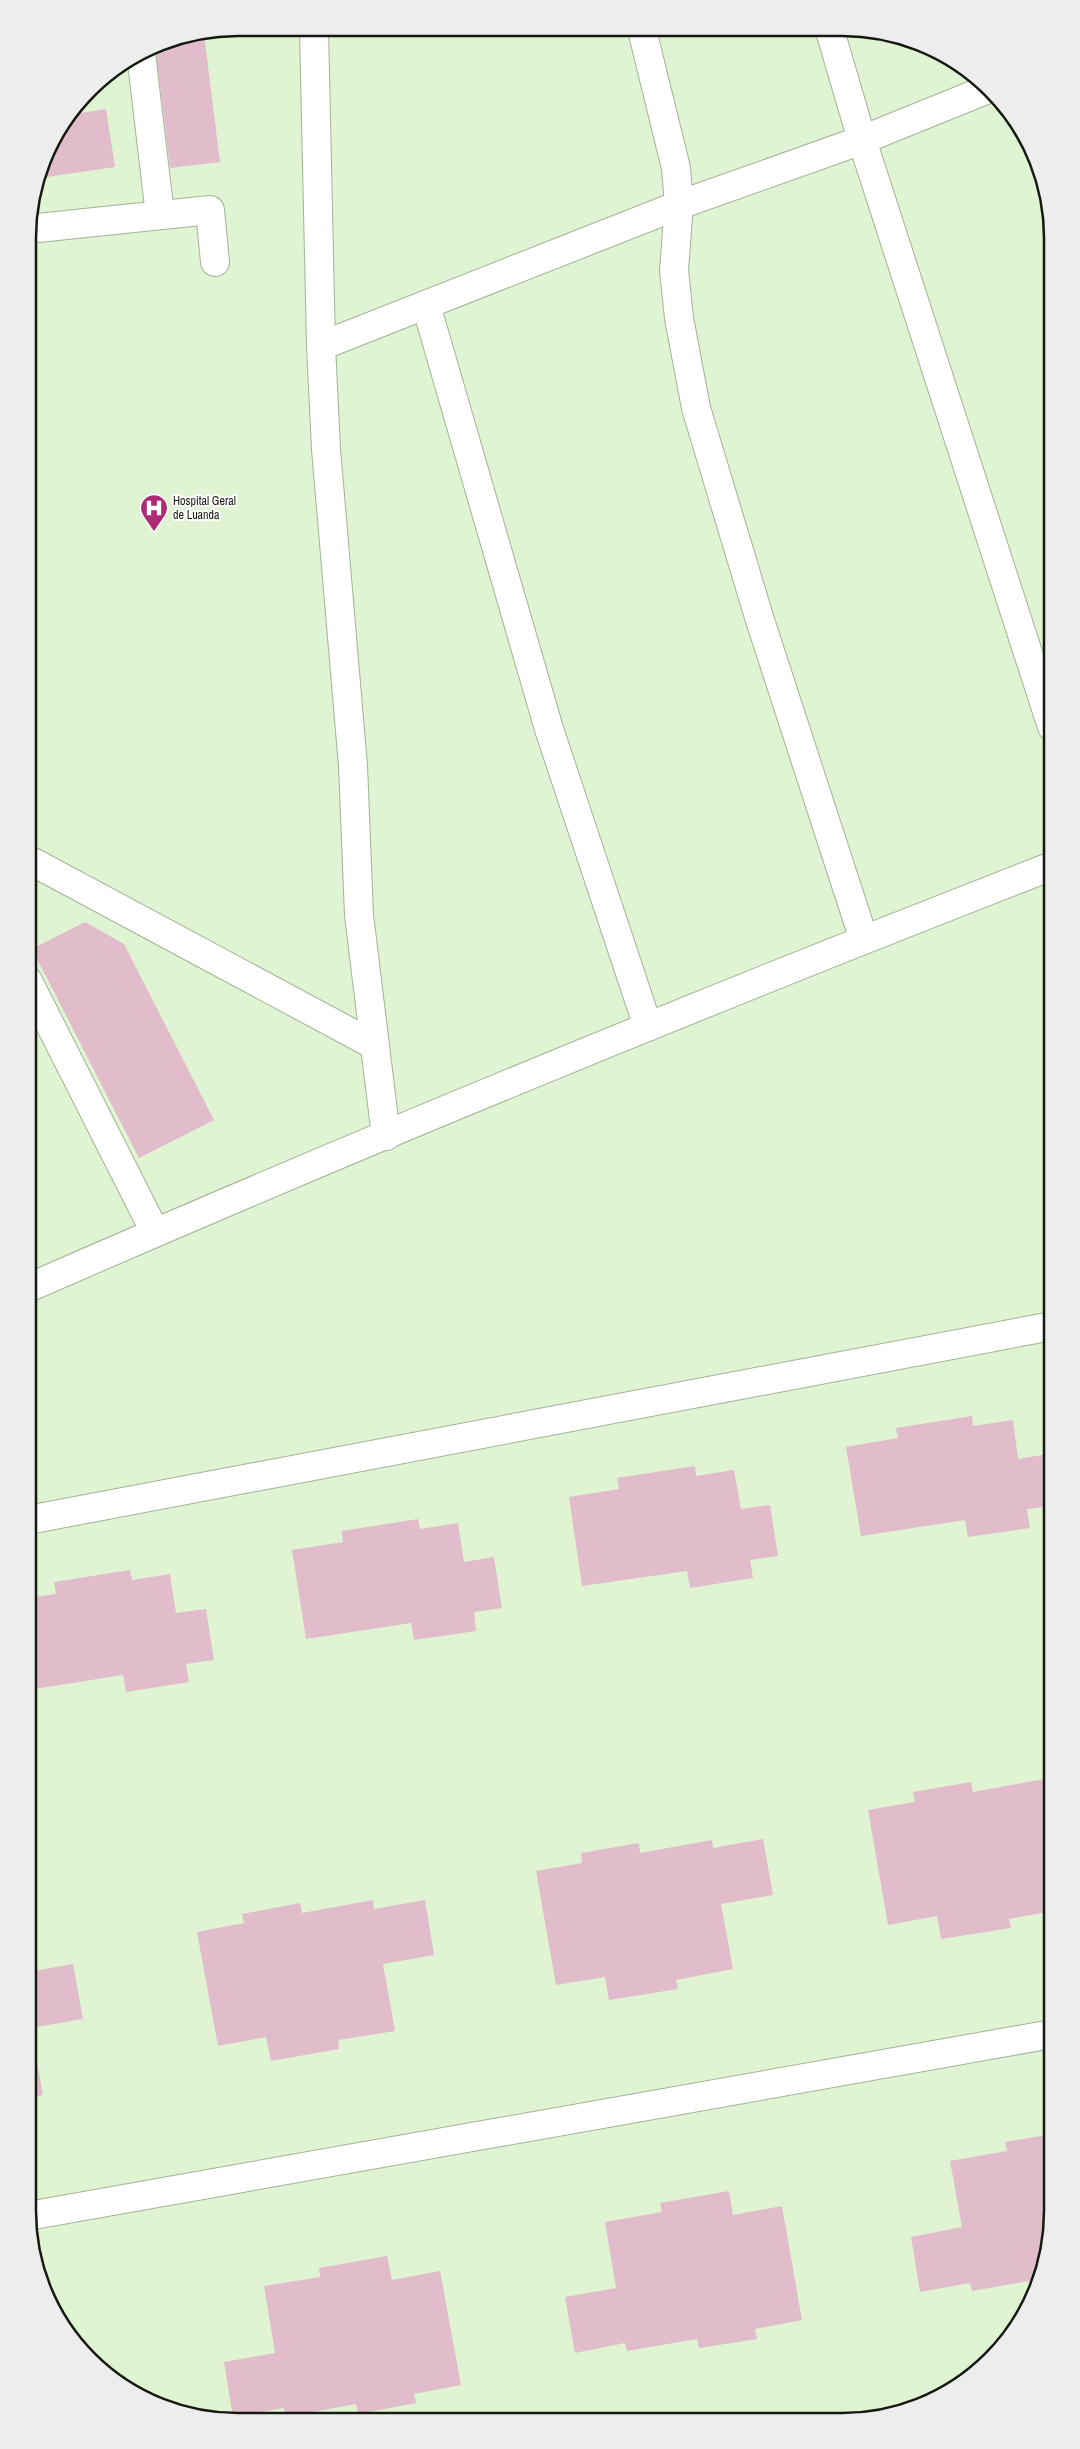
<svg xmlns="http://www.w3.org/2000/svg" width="1080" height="2449" font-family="'Archivo Narrow',sans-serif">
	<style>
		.building { fill: #e1bdcc }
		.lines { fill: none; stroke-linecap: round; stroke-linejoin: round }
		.minor-casing { stroke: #a2b396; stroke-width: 30 }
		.minor { stroke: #fff; stroke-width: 28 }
		.labels { text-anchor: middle; stroke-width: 4; stroke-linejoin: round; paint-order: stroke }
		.poi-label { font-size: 12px; fill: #141a0f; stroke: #fff; text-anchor: start }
		.rim { fill: none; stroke: #141a0f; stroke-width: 2.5 }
	</style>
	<rect width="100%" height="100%" fill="#e0f3d3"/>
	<!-- building -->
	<path class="building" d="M204,34L220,162L170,168L155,45Z
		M106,109L115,167L40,178L49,145L73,114Z
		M85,922L124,944L214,1120L139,1158L32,949Z
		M972,1416L973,1426L1013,1420L1018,1459L1048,1454L1052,1482V1506L1027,1509L1030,1528L968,1537L965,1520L861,1536L846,1447L898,1438L896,1428Z
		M695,1466L696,1476L734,1470L741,1509L770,1505L778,1556L750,1560L753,1578L690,1588L687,1571L582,1586L569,1497L619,1489L617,1478Z
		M418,1519L420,1529L458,1523L464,1562L494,1557L502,1608L474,1612L476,1631L414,1640L411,1623L306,1639L292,1550L343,1542L342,1531Z
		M130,1570L132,1580L170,1574L176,1613L206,1609L214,1660L186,1664L189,1682L126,1692L123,1675L28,1690V1598L56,1594L54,1582Z
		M1044,1779L1045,1787L1052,1785V1911L1009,1919L1011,1928L941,1939L937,1916L888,1925L868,1810L915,1802L913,1792L971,1782L973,1792Z
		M763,1839L773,1895L721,1904L733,1969L676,1980L678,1989L609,2000L605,1977L556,1985L536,1871L582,1863L581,1853L639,1843L640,1853L712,1840L713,1848Z
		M373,1900L374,1909L425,1900L434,1955L383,1964L395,2031L338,2040L339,2049L271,2061L266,2037L218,2046L197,1932L244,1923L242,1914L300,1903L302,1913Z
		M73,1964L83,2019L31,2028L43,2095L28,2098V1972Z
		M1052,2134V2225L1040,2279L972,2291L970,2283L920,2292L911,2237L962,2227L950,2161L1007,2151L1005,2142Z
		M729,2191L733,2215L782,2206L802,2320L755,2329L757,2339L699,2348L697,2339L627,2351L625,2343L575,2353L565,2297L616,2288L605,2222L662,2212L660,2203Z
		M387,2256L392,2280L440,2271L461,2385L414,2394L416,2403L358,2414L356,2404L285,2417L284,2408L233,2417L224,2362L275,2353L264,2286L320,2277L319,2268Z"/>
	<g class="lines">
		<!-- minor casing -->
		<g class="minor-casing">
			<path id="minor" d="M314,28L321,346L326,449L353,766L359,915L386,1136
				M642,30L676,168L679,205L674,270L679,318L696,408L759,617L864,940
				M830,31L862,140L1052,727
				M141,54L160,215
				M28,229L210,210L215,262
				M426,305L549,729L648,1027
				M321,346L679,205L862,140L988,89
				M28,862H33L374,1045
				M28,981L155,1232
				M28,1288C366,1140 708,1000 1052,866
				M28,1520L1052,1326
				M28,2216L1052,2034"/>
		</g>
		<!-- minor -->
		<use href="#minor" class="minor"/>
	</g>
	<!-- icons -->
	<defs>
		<g id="hospital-pin" transform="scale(1.4375)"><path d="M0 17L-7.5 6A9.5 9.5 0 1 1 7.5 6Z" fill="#ae2b74" stroke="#fff"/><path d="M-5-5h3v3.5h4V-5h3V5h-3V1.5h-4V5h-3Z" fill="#fff"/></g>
	</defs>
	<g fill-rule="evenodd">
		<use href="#hospital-pin" x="154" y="508"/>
	</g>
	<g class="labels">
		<!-- poi labels -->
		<g class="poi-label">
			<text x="173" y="505">Hospital Geral<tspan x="173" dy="14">de Luanda</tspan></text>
		</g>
	</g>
	<!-- crop -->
	<path d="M0 0H1080V2449H0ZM238 36H842A202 202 0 0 1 1044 238V2211A202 202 0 0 1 842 2413H238A202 202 0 0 1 36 2211V238A202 202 0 0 1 238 36Z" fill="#ecedec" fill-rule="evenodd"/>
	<path class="rim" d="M238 36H842A202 202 0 0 1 1044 238V2211A202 202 0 0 1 842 2413H238A202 202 0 0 1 36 2211V238A202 202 0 0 1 238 36Z"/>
</svg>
